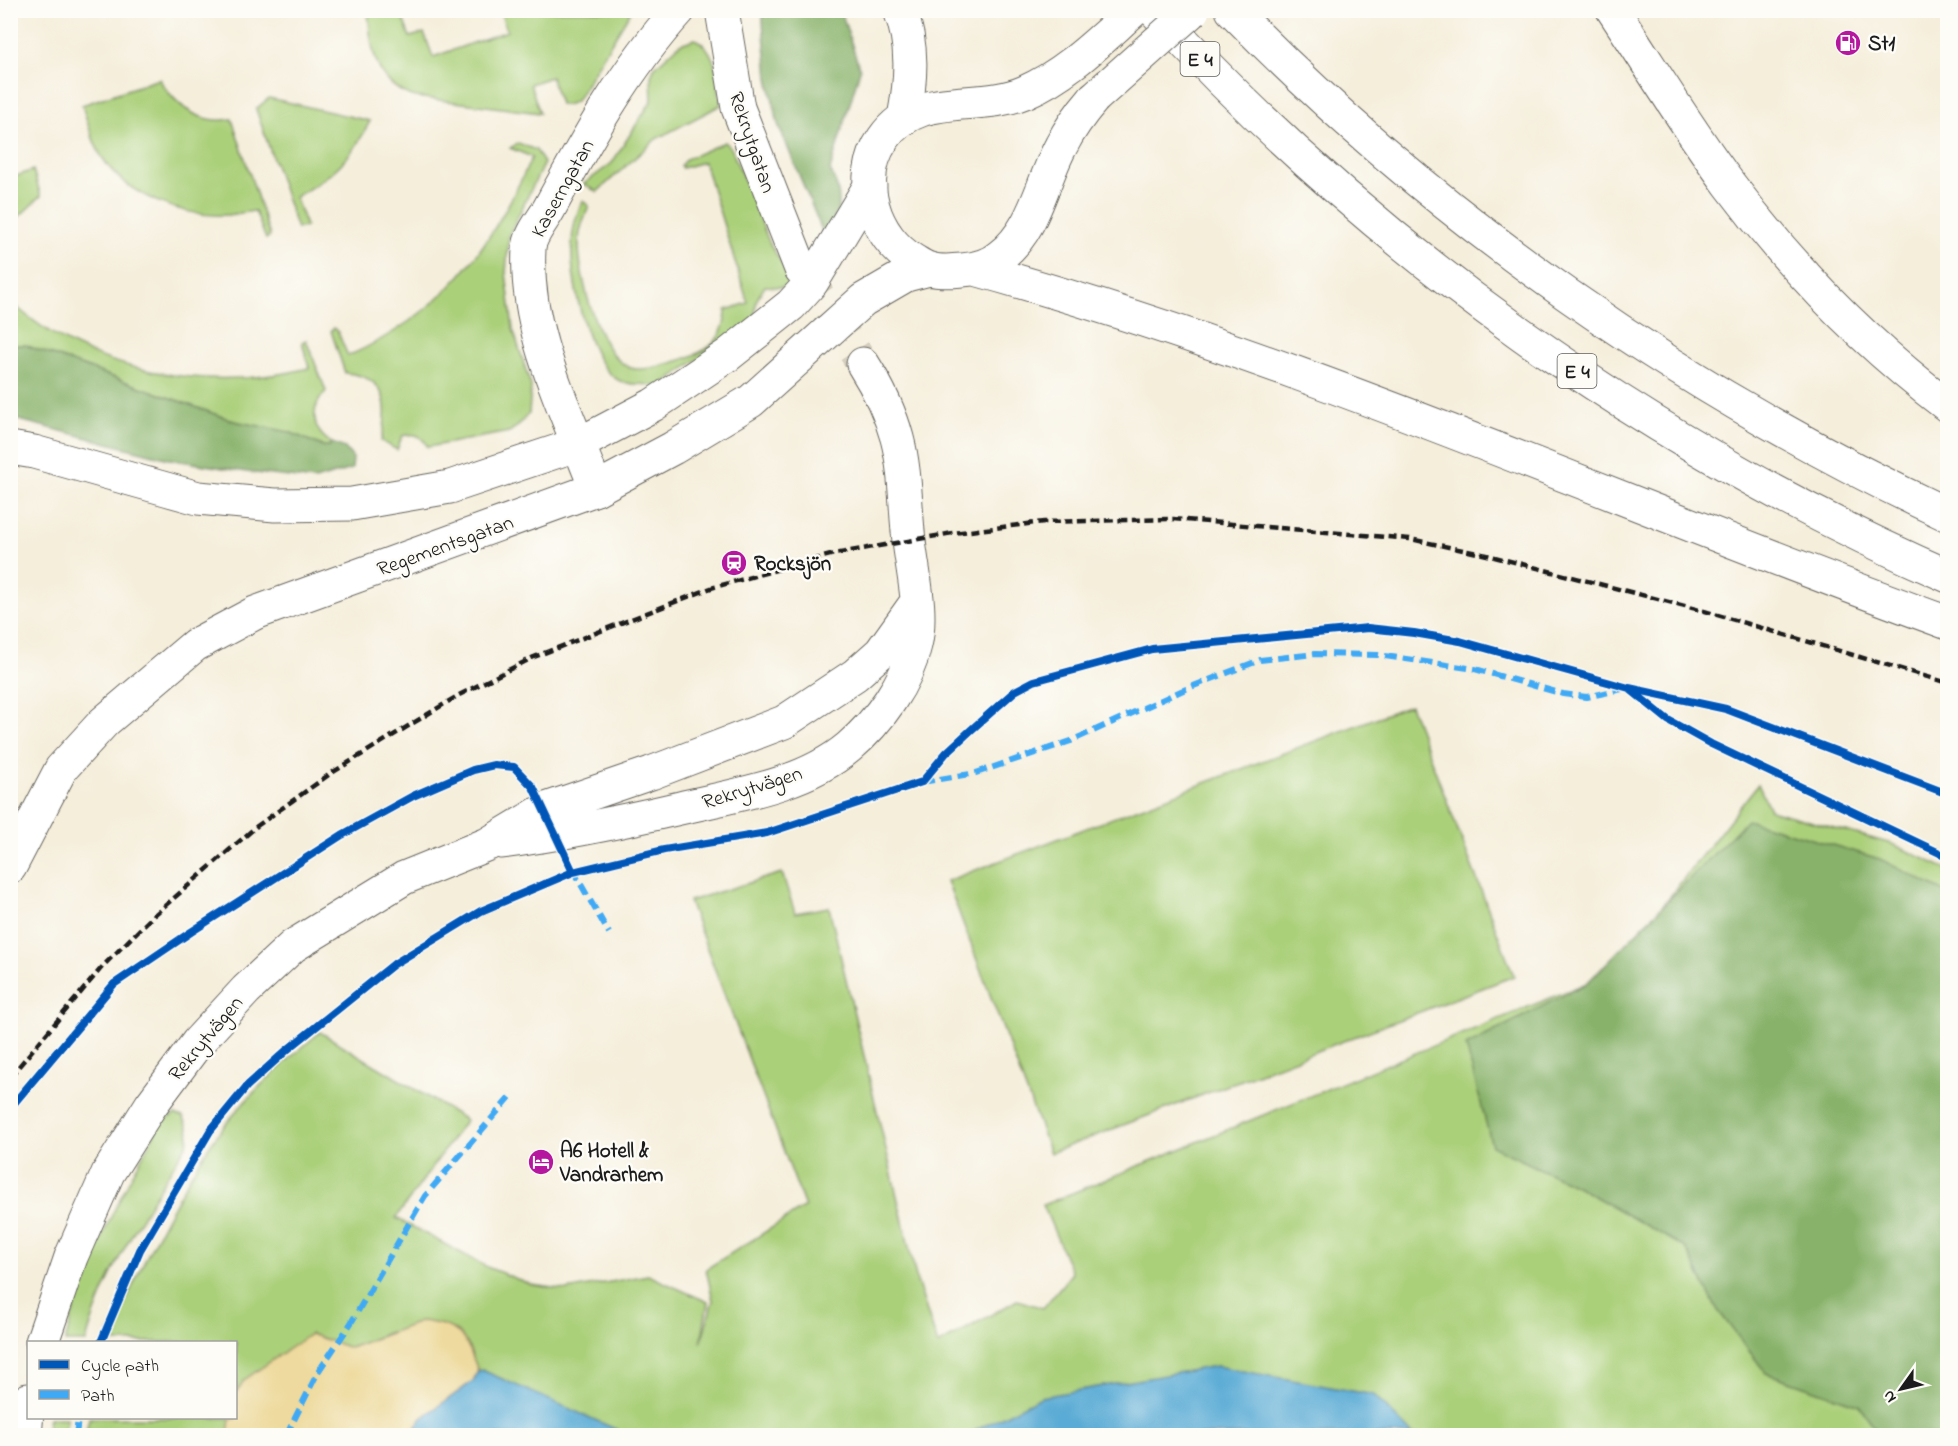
<svg xmlns="http://www.w3.org/2000/svg" width="1958" height="1446" font-family="'Indie Flower',sans-serif">
	<style>
		.green { fill: #abd07a; stroke: #64764b; stroke-width: 1.5 }
		.forest { fill: #88b26a; stroke: #526743; stroke-width: 1.5 }
		.sand { fill: #eeda9e; stroke: #857b5d; stroke-width: 1.5 }
		.water { fill: #5aabd5; stroke: #3b6478; stroke-width: 1.5 }
		.lines { fill: none; stroke-linecap: round; stroke-linejoin: round }
		.minor-tunnel { stroke: #d4cebe; stroke-width: 33; stroke-dasharray: 33 16; stroke-linecap: butt }
		.minor-casing { stroke: #68665f; stroke-width: 35 }
		.tertiary-casing { stroke: #68665f; stroke-width: 35 }
		.motorway-casing { stroke: #68665f; stroke-width: 35 }
		.minor { stroke: #fff; stroke-width: 33 }
		.tertiary { stroke: #fff; stroke-width: 33 }
		.motorway { stroke: #fff; stroke-width: 33 }
		.rail { stroke: #1c1c1c; stroke-width: 4.5; stroke-dasharray: 9 4.5; stroke-linecap: butt }
		.tertiary-bridge-casing { stroke: #68665f; stroke-width: 35; stroke-linecap: butt }
		.tertiary-bridge { stroke: #fff; stroke-width: 33 }
		.quiet { stroke: #3fa9f5; stroke-width: 6; stroke-dasharray: 12 6; stroke-linecap: butt }
		.cycleway-casing { stroke: #fdfcf7; stroke-width: 11 }
		.cycleway { stroke: #0057b8; stroke-width: 8 }
		.labels { text-anchor: middle; stroke-width: 5; stroke-linejoin: round; paint-order: stroke }
		.shield { fill: #fdfcf7; stroke: #605f5e; stroke-width: 1.5 }
		.shield-label { font-size: 20px; font-weight: bold; fill: #1c1c1c }
		.poi-label { font-size: 21px; font-weight: bold; fill: #1c1c1c; stroke: #fdfcf7; text-anchor: start }
		.street-label { font-size: 21px; fill: #1c1c1c; stroke: #fdfcf7 }
	</style>
	<rect width="100%" height="100%" fill="#fdfcf7"/>
	<filter id="ink" filterUnits="userSpaceOnUse"><feTurbulence type="fractalNoise" baseFrequency=".0167" numOctaves="2"/><feDisplacementMap in="SourceGraphic" scale="12" xChannelSelector="R" yChannelSelector="G"/><feConvolveMatrix kernelMatrix="1 2 1 2 8 2 1 2 1" color-interpolation-filters="sRGB"/></filter>
	<filter id="wash" filterUnits="userSpaceOnUse"><feTurbulence type="fractalNoise" baseFrequency=".008" numOctaves="4" result="noise"/><feDisplacementMap in="SourceGraphic" scale="24" xChannelSelector="R" yChannelSelector="G"/><feGaussianBlur stdDeviation="1.35" result="paint"/><feColorMatrix in="noise" values="0 0 0 0 0 0 0 0 0 0 0 0 0 0 0 0 0 1.4 0 .05"/><feComposite in="paint" operator="in"/></filter>
	<g filter="url(#wash)">
		<rect width="100%" height="100%" fill="#f5eedb"/>
		<!-- green -->
		<path class="green" d="M368,11H400L410,37L424,33L433,57L507,31L500,11H631L576,101L567,105L560,104L551,77L530,84L540,113L416,97C374,86 371,48 368,11Z
			M695,39C719,50 717,82 721,105L656,139L597,192L584,184L612,163L652,100L651,76L654,68L680,44Z
			M159,79C176,106 200,125 232,119L270,236L266,239L255,211C246,212 237,214 228,215C184,218 125,195 102,157C92,142 88,123 82,105Z
			M269,98L370,121C352,159 331,177 295,197L306,226L297,229L256,109Z
			M725,142L731,148L770,244L795,285L793,288L765,286L756,301L755,319L658,387C645,382 631,387 618,380C587,363 570,279 572,246C572,231 576,214 583,201L589,206C584,218 578,232 579,245C579,276 598,357 631,368C647,373 691,358 706,349C719,341 726,325 726,310L748,303L704,162L682,168L681,165L686,159Z
			M518,143L536,150L544,163L509,235L506,273L513,329L531,386L529,413L518,426L509,432L428,447C421,435 415,432 402,436L397,450L381,441C390,407 388,376 345,373L331,331L334,328L337,330L348,356C443,314 490,250 532,157L510,148Z
			M33,170L41,196L11,224V178Z
			M10,301C87,374 210,393 309,368L302,342L306,340L326,391C310,408 311,429 330,442V446H322L289,432L234,421L25,345H11Z
			M1410,705L1514,976L1050,1153L947,881Z
			M1758,784L1770,810L1892,844L1947,869V1435H389L478,1371L467,1343L390,1332L350,1348L310,1334L273,1361L256,1435L85,1436L89,1418H236V1342H106C136,1278 167,1211 206,1151C236,1105 279,1067 320,1032L466,1120L396,1218L487,1267L532,1285L567,1290L648,1275L708,1302L701,1343L713,1300L706,1269L805,1207L689,901L782,873L795,913L829,907L917,1281L938,1345L1017,1300L1043,1308L1072,1273L1043,1205L1587,983L1613,969Z
			M175,1114L183,1117C189,1127 190,1132 187,1144C151,1202 102,1276 86,1342H65C85,1261 121,1194 161,1122Z
			M49,1418H67L65,1435H46Z"/>
		<!-- forest -->
		<path class="forest" d="M762,11H841L860,70L830,170C846,201 838,210 826,240L778,124L768,78Z
			M11,345H25L234,421L289,432L322,446H330V442L345,448L353,458L352,469L315,480L247,472L169,459L11,418Z
			M1747,820L1880,859L1947,893V1435H1880L1859,1405L1766,1373L1717,1309L1686,1248L1578,1187L1492,1146L1466,1046L1587,983Z"/>
		<!-- sand -->
		<path class="sand" d="M422,1321C461,1326 465,1335 478,1371L473,1381L422,1418L410,1435L228,1436L230,1418H236V1394L244,1380L310,1334L350,1348Z"/>
		<!-- water -->
		<path class="water" d="M1216,1366L1374,1395L1413,1435H966L1041,1397Z
			M482,1370L629,1435H410L422,1418L473,1381L478,1371Z"/>
	</g>
	<g filter="url(#ink)">
		<g class="lines">
			<!-- minor-tunnel -->
			<path class="minor-tunnel" d="M801,269L863,364"/>
			<!-- minor casing -->
			<g class="minor-casing">
				<path id="minor" d="M722,10L738,108L801,269
					M596,489C568,413 524,333 529,249C529,236 543,220 549,209C586,140 626,68 679,10
					M502,842C562,834 620,822 680,808C736,795 804,785 849,747C878,722 907,683 915,645C923,613 913,574 909,541C905,507 906,471 897,438C890,412 877,386 863,364
					M42,1342L71,1257L108,1173L151,1105L198,1042L246,990L293,946L404,878L488,844L546,809L651,773L784,722L855,675L881,652L916,603
					M25,1436L28,1400"/>
			</g>
			<!-- tertiary casing -->
			<g class="tertiary-casing">
				<path id="tertiary" d="M1094,98C1081,113 1070,128 1061,146C1041,183 1035,230 1000,256C990,265 975,269 962,270C952,271 940,272 930,269C925,268 919,264 914,261C874,237 855,180 883,139C918,88 977,113 1025,92C1067,74 1100,40 1134,10
					M10,448L34,452L198,498L275,505L352,504L450,487L579,444L653,405L728,355L791,305L812,282L870,186
					M10,867L61,769L104,722L195,645L255,613L596,489L673,448L751,401L863,300L906,275L929,269"/>
			</g>
			<!-- motorway casing -->
			<g class="motorway-casing">
				<path id="motorway" d="M900,10C914,46 911,81 904,118
					M1154,10C1374,250 1650,446 1948,576
					M1232,10C1438,221 1682,390 1948,515
					M1613,10C1652,69 1688,129 1730,185C1791,267 1866,344 1948,406
					M975,269C1308,361 1623,505 1948,623"/>
			</g>
			<!-- minor -->
			<use href="#minor" class="minor"/>
			<!-- tertiary -->
			<use href="#tertiary" class="tertiary"/>
			<!-- motorway -->
			<use href="#motorway" class="motorway"/>
			<!-- rail -->
			<path class="rail" d="M10,1077L103,966L152,917L257,826L330,774L459,695L534,657L711,588L834,554L953,533L1044,522L1173,519L1410,539L1487,555L1704,611L1948,683"/>
			<!-- tertiary-bridge casing -->
			<g class="tertiary-bridge-casing">
				<path id="tertiary-bridge" d="M1094,98L1193,10"/>
			</g>
			<!-- tertiary-bridge -->
			<use href="#tertiary-bridge" class="tertiary-bridge"/>
			<!-- quiet -->
			<path class="quiet" d="M922,782L976,773L1071,741L1181,691L1260,660L1315,654L1378,655L1475,669L1563,694L1587,697L1622,689
				M572,869L609,933
				M76,1436L78,1418
				M286,1436L318,1372L351,1323L425,1196L511,1096"/>
			<!-- cycleway casing -->
			<g class="cycleway-casing">
				<path id="cycleway" d="M1631,690L1668,720L1711,744L1948,857
					M10,1108L114,984L191,932L342,835L413,796L473,770L494,765L514,767L533,787L573,872
					M101,1342L140,1250L210,1131L247,1086L287,1050L394,964L481,911L573,872L664,850L767,833L922,782L946,753L971,730L1015,691L1034,681L1152,649L1368,628L1414,633L1460,641L1629,688L1726,709L1948,794"/>
			</g>
			<!-- cycleway -->
			<use href="#cycleway" class="cycleway"/>
		</g>
	</g>
	<!-- icons -->
	<defs>
		<g id="fuel-disc" transform="scale(1.35)"><circle r="9.5" fill="#b5179e" stroke="#fdfcf7"/><path d="M-5.5-6h7V0h2V4h1.3V-2.5L3-4.5l.8-.8L6-3V5H2.5V1h-1V6h-7ZM-4.2-4.7v3.2H.2V-4.7Z" fill="#fff"/></g>
		<g id="station-disc" transform="scale(1.35)"><circle r="9.5" fill="#b5179e" stroke="#fdfcf7"/><path d="M-3-6H3Q5-6 5-4V2Q5 4 3 4L4.5 6H3L1.5 4h-3L-3 6H-4.5L-3 4Q-5 4-5 2V-4Q-5-6-3-6ZM-3.5-4v3h7v-3ZM-3.5 1v1.5H-2V1ZM2 1v1.5H3.5V1Z" fill="#fff"/></g>
		<g id="hotel-disc" transform="scale(1.35)"><circle r="9.5" fill="#b5179e" stroke="#fdfcf7"/><path d="M-6-4.5h1.5V1H6V5H4.5V3h-9V5H-6ZM-4 0a1.8 1.8 0 1 1 3.6 0ZM.5 0V-2.5h3Q6-2.5 6 0Z" fill="#fff"/></g>
	</defs>
	<g fill-rule="evenodd">
		<use href="#fuel-disc" x="1848" y="43"/>
		<use href="#station-disc" x="734" y="563"/>
		<use href="#hotel-disc" x="541" y="1162"/>
	</g>
	<g class="labels">
		<!-- shield labels -->
		<g class="shield">
			<rect x="1180.5" y="42" width="39" height="34" rx="4.5"/>
			<rect x="1557.5" y="354" width="39" height="34" rx="4.5"/>
		</g>
		<g class="shield-label">
			<text x="1200" y="66">E 4</text>
			<text x="1577" y="378">E 4</text>
		</g>
		<!-- poi labels -->
		<g class="poi-label">
			<text x="1868" y="50">St1</text>
			<text x="754" y="570">Rocksjön</text>
			<text x="560" y="1157">A6 Hotell &amp;<tspan x="560" dy="24">Vandrarhem</tspan></text>
		</g>
		<!-- street labels -->
		<g class="street-label">
			<text transform="translate(753 142) rotate(71)" y="7">Rekrytgatan</text>
			<text transform="translate(562 188) rotate(-61)" y="7">Kaserngatan</text>
			<text transform="translate(445 545) rotate(-20)" y="7">Regementsgatan</text>
			<text transform="translate(752 787) rotate(-17)" y="7">Rekrytvägen</text>
			<text transform="translate(205 1038) rotate(-50)" y="7">Rekrytvägen</text>
		</g>
	</g>
	<!-- margin -->
	<rect width="1958" height="1446" fill="none" stroke="#fdfcf7" stroke-width="36"/>
	<!-- legend -->
	<rect x="27" y="1341" width="210" height="78" fill="#fdfcf7" stroke="#a3a29f" stroke-width="1.5"/>
	<rect x="39" y="1360" width="30" height="9" fill="#0057b8" stroke="#a3a29f" stroke-width="1.5"/>
	<text x="81" y="1371" font-size="18" fill="#1c1c1c">Cycle path</text>
	<rect x="39" y="1390" width="30" height="9" fill="#3fa9f5" stroke="#a3a29f" stroke-width="1.5"/>
	<text x="81" y="1401" font-size="18" fill="#1c1c1c">Path</text>
	<!-- north arrow -->
	<g transform="translate(1901 1389) rotate(236)" stroke="#fdfcf7" stroke-width="4.5" paint-order="stroke">
	<path d="M0-4.5L10 22L0 15L-10 22Z" fill="#1c1c1c"/>
	<text y="-9" font-size="16" font-weight="bold" text-anchor="middle" fill="#1c1c1c">N</text>
	</g>
</svg>
